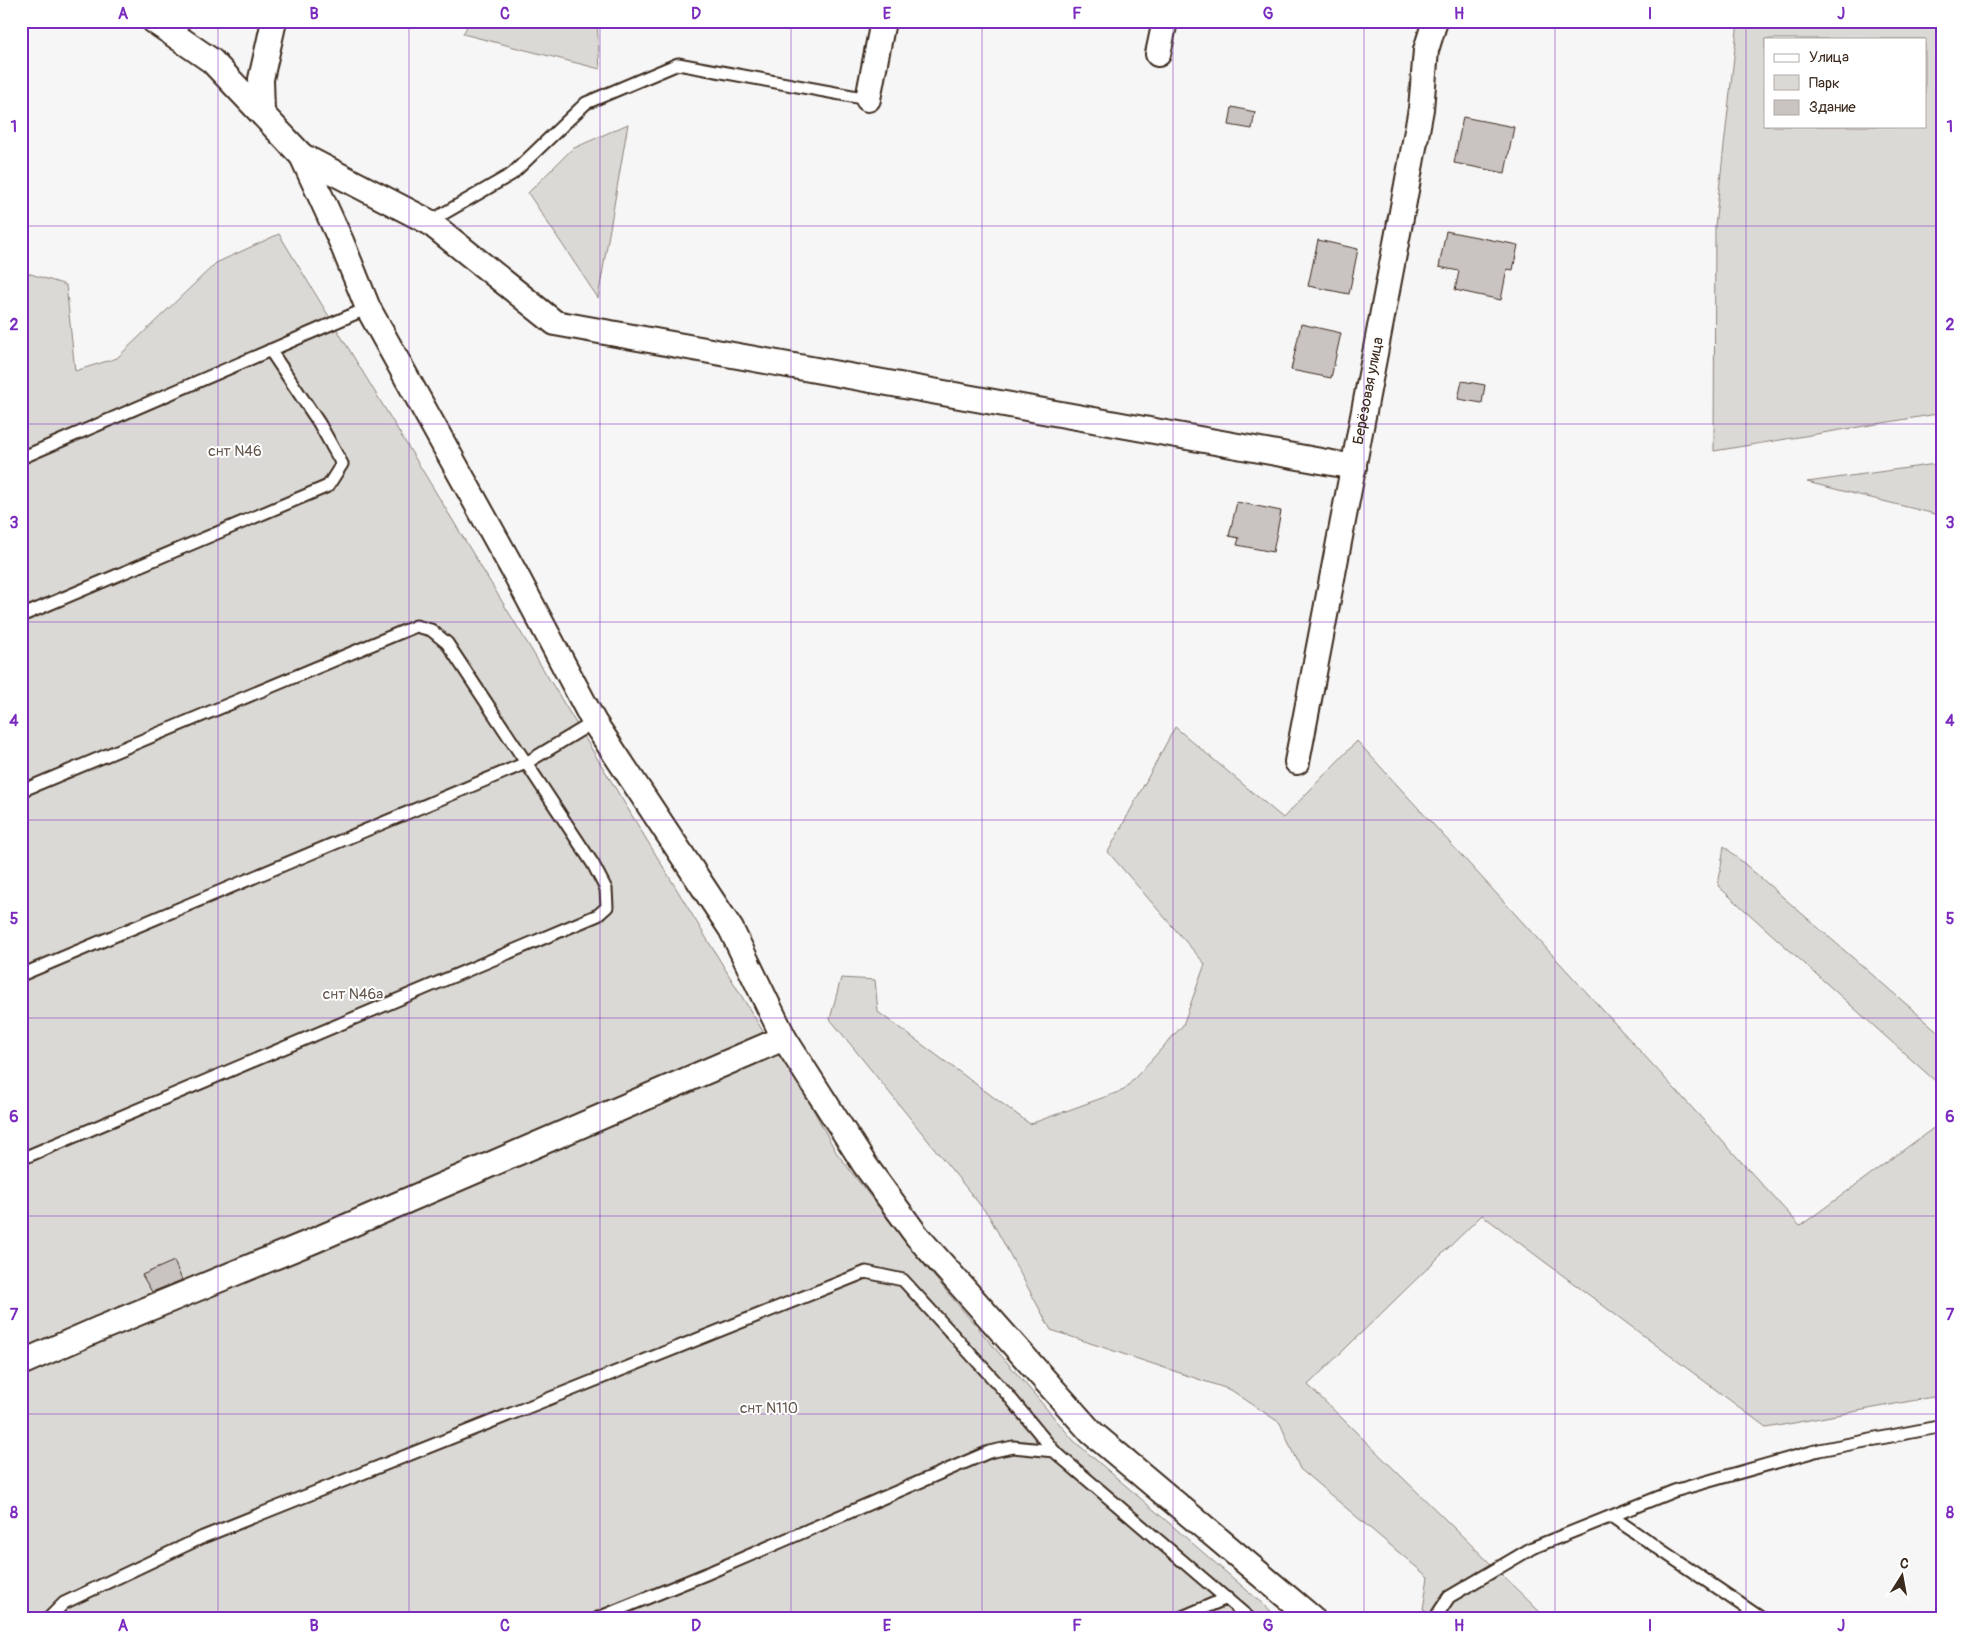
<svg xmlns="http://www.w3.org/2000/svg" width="1964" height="1639" font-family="Pangolin,sans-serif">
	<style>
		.green { fill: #dbd9d6; stroke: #8b827a; fill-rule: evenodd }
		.building { fill: #c9c3c1; stroke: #3b2a1e }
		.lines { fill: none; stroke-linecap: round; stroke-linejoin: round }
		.service-casing { stroke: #3b2a1e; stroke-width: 15 }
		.minor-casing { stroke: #3b2a1e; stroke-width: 28 }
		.service { stroke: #fff; stroke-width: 11 }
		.minor { stroke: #fff; stroke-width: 24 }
		.grid { fill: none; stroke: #7b2cbf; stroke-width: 1; stroke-opacity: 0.55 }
		.labels { text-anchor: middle; stroke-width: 4; stroke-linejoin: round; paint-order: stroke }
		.street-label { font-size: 15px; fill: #3b2a1e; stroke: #fff }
		.park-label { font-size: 15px; fill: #63564c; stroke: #fff }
		.neatline { fill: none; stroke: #7b2cbf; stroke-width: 2 }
		.grid-label { font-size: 16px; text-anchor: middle; font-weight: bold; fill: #7b2cbf }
	</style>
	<rect width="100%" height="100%" fill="#f7f6f6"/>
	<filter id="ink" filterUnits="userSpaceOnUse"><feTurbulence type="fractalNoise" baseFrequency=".02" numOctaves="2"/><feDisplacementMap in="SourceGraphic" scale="10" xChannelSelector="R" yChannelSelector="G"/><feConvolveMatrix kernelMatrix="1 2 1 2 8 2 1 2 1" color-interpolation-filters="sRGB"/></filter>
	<g filter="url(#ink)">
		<!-- green -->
		<path class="green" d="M470,21H597L600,69L463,34Z
			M1738,21H1943V413L1714,451L1715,226ZM1765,39H1925V126H1765Z
			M628,124L598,298L528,193L572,149Z
			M279,234L767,1038L786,1059L836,1152L914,1253L1074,1441L1279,1618H21V271L66,285L75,371L117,358L216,263Z
			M1943,463V516L1807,482Z
			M1175,727L1283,818L1357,741L1800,1226L1943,1121V1395L1767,1428L1482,1215L1308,1385L1546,1618H1433L1423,1609L1428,1577L1300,1469L1280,1423L1231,1390L1051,1330L989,1216L830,1019L841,978L875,980L878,1012L1030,1124L1124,1090L1183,1025L1205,964L1108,852Z
			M1724,846L1943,1036V1088L1718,886Z"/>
		<!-- building -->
		<path class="building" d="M1232,107L1255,112L1252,129L1229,125Z
			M1463,117L1514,127L1505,173L1454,163Z
			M1446,231L1518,245L1513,270L1507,269L1501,300L1455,290L1459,271L1439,267Z
			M1318,240L1358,249L1349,294L1308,286Z
			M1301,324L1341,333L1331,378L1291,370Z
			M1462,381L1485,385L1482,403L1458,399Z
			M1237,502L1281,511L1273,552L1237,545L1239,538L1229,536Z
			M174,1261L182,1280L152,1292L142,1275Z"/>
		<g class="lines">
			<!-- service casing -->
			<g class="service-casing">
				<path id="service" d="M429,222L512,174L586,103L678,64L868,99
					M21,458L368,308
					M21,616L328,486L342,464L319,423L270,350
					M21,791L416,626L431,630L447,643L593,864L606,889L607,907L598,915L21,1159
					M21,975L526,763L594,722
					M1611,1516L1761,1618
					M49,1618L64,1603L203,1537L866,1272L903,1280L1007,1394L1054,1451L1249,1618
					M598,1618L706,1574L989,1452L1013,1447L1054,1451
					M1180,1618L1227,1598
					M1435,1618L1449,1597L1532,1548L1674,1491L1819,1450L1943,1426"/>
			</g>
			<!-- minor casing -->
			<g class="minor-casing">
				<g id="minor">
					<path d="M154,21L212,61L302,156L341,241L368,308L515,573L594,722L731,929L784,1038L865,1165L917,1236L1091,1432L1312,1618"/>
					<path d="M1158,54L1165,21"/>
					<path d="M868,99L883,21"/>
					<path d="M262,112L261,79L274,21"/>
					<path d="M302,156L429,222L555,323L1354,467"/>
					<path id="s1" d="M1297,762L1402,212L1421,109L1426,50L1435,21"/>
					<path d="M21,1363L99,1329L313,1241L784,1038"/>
				</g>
			</g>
			<!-- service -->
			<use href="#service" class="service"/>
			<!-- minor -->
			<use href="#minor" class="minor"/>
		</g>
	</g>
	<!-- grid -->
	<path class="grid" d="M218,21V1618M409,21V1618M600,21V1618M791,21V1618M982,21V1618M1173,21V1618M1364,21V1618M1555,21V1618M1746,21V1618M21,226H1943M21,424H1943M21,622H1943M21,820H1943M21,1018H1943M21,1216H1943M21,1414H1943"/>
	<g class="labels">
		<!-- street labels -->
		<g class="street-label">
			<text dy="5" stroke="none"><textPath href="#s1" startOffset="378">Берёзовая улица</textPath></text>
		</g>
		<!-- park labels -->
		<g class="park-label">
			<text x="235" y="456">снт N46</text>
			<text x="353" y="999">снт N46а</text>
			<text x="769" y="1413">снт N110</text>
		</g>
	</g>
	<!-- margin -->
	<rect width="1964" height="1639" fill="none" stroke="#fff" stroke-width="55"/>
	<!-- legend -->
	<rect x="1764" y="38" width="162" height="90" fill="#ffffff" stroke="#b1aaa5"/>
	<rect x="1774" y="54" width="25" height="8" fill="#ffffff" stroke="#b1aaa5"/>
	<text x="1809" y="62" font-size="15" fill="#3b2a1e">Улица</text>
	<rect x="1774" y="75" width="25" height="15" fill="#dbd9d6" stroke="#b1aaa5"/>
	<text x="1809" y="88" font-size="15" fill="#3b2a1e">Парк</text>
	<rect x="1774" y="100" width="25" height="15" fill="#c9c3c1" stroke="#b1aaa5"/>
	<text x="1809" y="112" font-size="15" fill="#3b2a1e">Здание</text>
	<!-- north arrow -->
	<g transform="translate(1902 1576) rotate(11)" stroke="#ffffff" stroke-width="4" paint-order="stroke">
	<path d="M0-4L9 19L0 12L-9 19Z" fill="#3b2a1e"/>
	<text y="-8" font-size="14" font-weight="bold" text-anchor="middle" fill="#3b2a1e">С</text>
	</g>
	<rect x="28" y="28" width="1908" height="1584" class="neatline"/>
	<g class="grid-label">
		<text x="123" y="19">A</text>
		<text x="314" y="19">B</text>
		<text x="505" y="19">C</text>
		<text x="696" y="19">D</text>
		<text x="887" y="19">E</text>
		<text x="1077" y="19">F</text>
		<text x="1268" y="19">G</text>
		<text x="1459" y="19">H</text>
		<text x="1650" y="19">I</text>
		<text x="1841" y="19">J</text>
		<text x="14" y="132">1</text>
		<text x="1950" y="132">1</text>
		<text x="14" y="330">2</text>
		<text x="1950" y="330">2</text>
		<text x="14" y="528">3</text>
		<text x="1950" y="528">3</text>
		<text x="14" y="726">4</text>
		<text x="1950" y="726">4</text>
		<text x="14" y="924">5</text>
		<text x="1950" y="924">5</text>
		<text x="14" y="1122">6</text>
		<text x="1950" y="1122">6</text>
		<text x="14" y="1320">7</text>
		<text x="1950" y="1320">7</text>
		<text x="14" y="1518">8</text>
		<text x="1950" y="1518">8</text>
		<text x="123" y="1631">A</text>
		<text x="314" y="1631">B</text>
		<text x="505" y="1631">C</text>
		<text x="696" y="1631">D</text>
		<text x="887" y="1631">E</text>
		<text x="1077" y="1631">F</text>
		<text x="1268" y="1631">G</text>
		<text x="1459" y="1631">H</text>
		<text x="1650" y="1631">I</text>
		<text x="1841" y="1631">J</text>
	</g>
</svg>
